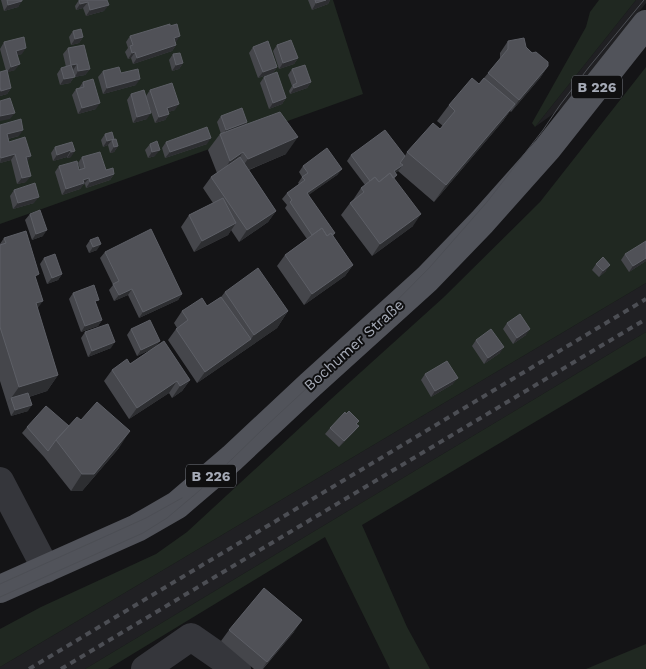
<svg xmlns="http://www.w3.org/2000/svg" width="646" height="669" font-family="'Work Sans',sans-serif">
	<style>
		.built { fill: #202023 }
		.green { fill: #202821 }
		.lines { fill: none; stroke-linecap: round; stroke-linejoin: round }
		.minor { stroke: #35363b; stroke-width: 28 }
		.primary { stroke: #51535a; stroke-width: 28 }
		.tram { stroke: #4c4e54; stroke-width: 1 }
		.rail { stroke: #4c4e54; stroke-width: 4; stroke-dasharray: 6 5; stroke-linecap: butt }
		.wall { fill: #45464b }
		.shaded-wall { fill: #2d2e31 }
		.building { fill: #505157; stroke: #5d5f66 }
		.labels { text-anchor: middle; stroke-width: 4; stroke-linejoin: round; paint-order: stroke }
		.shield { fill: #0f0f10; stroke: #787c84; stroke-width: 1 }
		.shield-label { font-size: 14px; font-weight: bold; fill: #a5aab6 }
		.street-label { font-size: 15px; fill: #a5aab6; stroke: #0f0f10 }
	</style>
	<rect width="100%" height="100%" fill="#141416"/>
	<!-- built -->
	<path class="built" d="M636,0H646V3L567,104L535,127Z
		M646,283V332L85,669H0V667Z"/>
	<!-- green -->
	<path class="green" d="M0,0H333L363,94L0,224Z
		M599,0H636L535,127L532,123L586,27L590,12Z
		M646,67V283L0,667V629L41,607L156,554L187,532L330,400L444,297L540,202Z
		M646,332V356L362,525L407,627L430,669H390L325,537L108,669H85Z
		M646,644V669H586Z"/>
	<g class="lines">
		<!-- minor -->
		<path class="minor" d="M0,481L46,569
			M145,669L191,637L237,669"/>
		<!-- primary -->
		<path class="primary" d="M0,589L137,528L177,505L232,458L310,385L427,279L482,222L547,149L646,24"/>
		<!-- tram -->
		<path class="tram" d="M0,584L146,518L182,498
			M0,597L143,533L167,518L199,491L265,427L350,348L430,267L487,202L543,130L560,105L589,67L644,0"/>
		<!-- rail -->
		<path class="rail" d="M29,669L646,299
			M61,669L646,319"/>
	</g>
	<!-- wall -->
	<path class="wall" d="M1,0H22L18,7L4,11Z
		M79,0H107L104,11L86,16L83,8L76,10L75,6Z
		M308,0H330L328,4L312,10Z
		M73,31L83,37L79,43L71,45L69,37Z
		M130,36L176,42V45L172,51L133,64L131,58L128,59L125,52L128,48L126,42Z
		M508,41L526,47L548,66L540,78L511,112L510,111L503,121L434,202L398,171L395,173L397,175L394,179L413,226L372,256L341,215L350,203L353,200L361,188L365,185L347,161L351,155L405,156L407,152L440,129L443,126L437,121L449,105L479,84L484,78L500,59V53Z
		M4,42L22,54L17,55L15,70L7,72L11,88L7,94L0,96V72L6,71L0,49Z
		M277,45L298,58L294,64L279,69L273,51Z
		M253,47L277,67L273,73L258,78L249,53Z
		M68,48L90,69L85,75L74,77L70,83L60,85L57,74L61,68L66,67L63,54Z
		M173,54L183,63L179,69L172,71L169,60Z
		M292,69L311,82L307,88L290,94L289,91L292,86L288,75Z
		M103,71L121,73L136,85L103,94L98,77Z
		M264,77L286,98L282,104L269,109L260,83Z
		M83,82L96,109L78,114L72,95L76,89L79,88Z
		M150,90L175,110L168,112L169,114L165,120L155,123L148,103L147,119L133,123L127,100L131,94L146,96Z
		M221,116L247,122L246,125L286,154L249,170L276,211L268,222L239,242L231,230L228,235L194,252L181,227L189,215L213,203L203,188L211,177L217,173L208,150L220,134H221L217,122Z
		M0,125L19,136L8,139L9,142L27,162L26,182L17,184L11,160L0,163Z
		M105,134L114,139L118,146L114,152L110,153L108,145L103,147L101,140Z
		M72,142L71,157L67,158V157L53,161L51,153L55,147Z
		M166,142L207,144L165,158L162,148Z
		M150,144L155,156L148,158L145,150Z
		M82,157L106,170L114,174L110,180L86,188L85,184L83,185L80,189L62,195L55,172L59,166L80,169L78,163Z
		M303,166L342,169L337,175L308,195L335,233L333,236L353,265L345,276L304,305L277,266L285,255L307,239L285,208L287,205L282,199L287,193L299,184L298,183L302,177L299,172Z
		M14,190L34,203L13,209L10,196Z
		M30,214L43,236L32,240L25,220Z
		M4,238L36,278L37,308L58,375L47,391L29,397L28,411L11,416L0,381V244Z
		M90,240L97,250L89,253L86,246Z
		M105,252L182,294L178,300L139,318L128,295L114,301L109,290L113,285L100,258Z
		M625,254L646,261L629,272L621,260Z
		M44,258L62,274L58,280L47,284L40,264Z
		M596,264L606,271L599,277L592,270Z
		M225,292L288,311L277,328L197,383L168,340L176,329L177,328L174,323L182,311L207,306L221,297Z
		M73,293L96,304L102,320L98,326L81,332L69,299Z
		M507,323L526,335L513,344L503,329Z
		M131,329L156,347L190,380L182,391L172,398L169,393L129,419L104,381L112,370L130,364L154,348L137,356L127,335Z
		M85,332L111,348L88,357L81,338Z
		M476,340L500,353L484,364L472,346Z
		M425,374L453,384L431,397L421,380Z
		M356,424L359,426L354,432L339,447L325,434L330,428Z
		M69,426L119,448L82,491H71L44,457L22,433L27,427Z
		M229,630L294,632L263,669H254L221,641Z"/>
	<!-- shaded-wall -->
	<path class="shaded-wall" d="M326,0H330L328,4L312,10L316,3Z
		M22,1L18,7L4,11L8,5Z
		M88,2L83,8L76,10L80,4Z
		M109,5L104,11L86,16L90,10Z
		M180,36L176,42L174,38Z
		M83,37L79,43L71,45L75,39Z
		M176,45L172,51L133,64L137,58Z
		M26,48L22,54L12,57L16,51Z
		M135,52L131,58L128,59L132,53Z
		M298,58L294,64L279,69L283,63Z
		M183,63L179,69L172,71L176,65Z
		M20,64L15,70L6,73L11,67Z
		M77,64L73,70L71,65Z
		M548,66L540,78L511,112L519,100Z
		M277,67L273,73L258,78L263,72Z
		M90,69L85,75L74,77L70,83L60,85L64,79L75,77L78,71Z
		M140,79L136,85L103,94L107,88Z
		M311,82L307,88L290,94L294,88Z
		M11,88L7,94L0,96V92L1,91Z
		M286,98L282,104L269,109L273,103Z
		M100,103L96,109L78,114L82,108Z
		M179,104L175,110L163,114L167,108Z
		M515,104L503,121L434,202L446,185Z
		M15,113L10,119L0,121V116Z
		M151,113L147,119L133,123L137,117Z
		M169,114L165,120L155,123L159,117Z
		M247,122L243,128L222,136L226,130Z
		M23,130L19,136L3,140L7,134Z
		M298,137L286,154L236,175L248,159Z
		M211,138L207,144L165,158L170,152Z
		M112,140L108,145L103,147L107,141Z
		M118,146L114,152L110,153L114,147Z
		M71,150L67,157L53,161L57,155Z
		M160,150L155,156L148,158L152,152Z
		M75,151L71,157L67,158L71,152Z
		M243,152L232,169L219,178L230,161Z
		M15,154L11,160L0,163L1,158Z
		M31,156L27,162L26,157Z
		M403,165L398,171L389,177L394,171Z
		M342,169L337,175L303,199L307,193Z
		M114,174L110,180L86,188L90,182Z
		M31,176L26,182L17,184L22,178Z
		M89,178L80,189L62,195L66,189L83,180Z
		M39,197L34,203L13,209L18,203Z
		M276,211L268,222L239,242L247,230Z
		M421,214L413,226L372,256L380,244Z
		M236,223L228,235L194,252L202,241Z
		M47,230L43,236L32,240L36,234Z
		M101,244L97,250L89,253L93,247Z
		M646,258V261L629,272L633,266Z
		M353,265L345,276L304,305L312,294Z
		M610,265L606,271L599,277L603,271Z
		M62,274L58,280L47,284L52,278Z
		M132,289L128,295L114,301L119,295Z
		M182,294L178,300L139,318L143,312Z
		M43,301L31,317L36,303Z
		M288,311L277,328L197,383L205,372L251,339L254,335Z
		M102,320L98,326L81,332L85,326Z
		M530,329L526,335L513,344L517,338Z
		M160,341L156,347L137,356L141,350Z
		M115,342L111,348L88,357L92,351Z
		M504,347L500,353L484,364L488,358Z
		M58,375L47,391L13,402L11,398L7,404L19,387Z
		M458,378L453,384L431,397L435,391Z
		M190,380L182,391L172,398L180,386Z
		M177,381L169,393L129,419L137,408Z
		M32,405L28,411L11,416L15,410Z
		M359,426L354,432L339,447L344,441Z
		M130,431L119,448L82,491H71L82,474Z
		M302,620L294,632L262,669L267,662Z"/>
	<!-- building -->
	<path class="building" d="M7,0H22V1L8,5Z
		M79,0H107L109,5L90,10L88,2L80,4Z
		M315,0H326L316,3Z
		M170,24V26L177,24L180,36L174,38L176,45L137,58L135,52L132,53L130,46L133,45L130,36Z
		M81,29L83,37L75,39L73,31Z
		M24,37L26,48L16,51L20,64L11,67L4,42Z
		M524,38L526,47L532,53L536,52L548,62V66L519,100L488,73L508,49V41Z
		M291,40L298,58L283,63L277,45Z
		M268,41L277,67L263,72L253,47Z
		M84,45L90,69L78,71L77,64L71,65L75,77L64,79L61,68L71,65L68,48Z
		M180,53L183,63L176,65L173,54Z
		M305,65L311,82L294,88L293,85L297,83L292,69Z
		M119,67L121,73L138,69L140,79L107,88L103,71Z
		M7,70L11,88L1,91L0,87V72Z
		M277,72L286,98L273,103L264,77Z
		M472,78L479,84L484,78L515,104L446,185L407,152L433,123L440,129L455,111L449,105Z
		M93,79L100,103L82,108L76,89L84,87L83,82Z
		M172,83L179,104L167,108L169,114L159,117L150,90Z
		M144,90L151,113L137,117L131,94Z
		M10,98L15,113L0,116V101Z
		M242,108L247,122L226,130L221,116Z
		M280,112L298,137L248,159L243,152L230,161L220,134Z
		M21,119L23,130L7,134L9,142L25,137L31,156L26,157L31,176L22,178L15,154L1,158L0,156V125Z
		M207,127L211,138L170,152L166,142Z
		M385,130L405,156L400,163L403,165L394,171L397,175L393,178L390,173L379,182L375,177L370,181L351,155Z
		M112,132L114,139L107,141L105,134Z
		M116,139L118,146L114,147L112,140Z
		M157,141L160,150L152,152L150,144Z
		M72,142L75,151L71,152V150L57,155L55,147Z
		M327,148L342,169L307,193L335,233L332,235L331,233L327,236L322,228L312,235L290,202L292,200L287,193L305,180L302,177L308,173L303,166Z
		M100,152L106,170L113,168L114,174L90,182L89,178L83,180L84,183L66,189L59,166L77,161L79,170L85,168L82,157Z
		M240,157L276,211L247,230L211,177Z
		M390,173L421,214L380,244L350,203L364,192L361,188L375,177L379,182Z
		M35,183L39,197L18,203L14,190Z
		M223,198L236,223L202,241L189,215Z
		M40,210L47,230L36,234L30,214Z
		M322,228L327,236L331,233L353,265L312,294L285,255Z
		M151,229L182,294L143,312L132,289L119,295L113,284L119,281L105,252Z
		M26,231L39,274L35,276L43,301L36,303L58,375L19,387L0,327V245L6,243L4,238Z
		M98,237L101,244L93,247L90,240Z
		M646,241V258L633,266L625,254Z
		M55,254L62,274L52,278L44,258Z
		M603,257L610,265L603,271L596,264Z
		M258,268L288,311L254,335L225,292Z
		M94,285L99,300L95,301L102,320L85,326L73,293Z
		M221,297L251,339L205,372L176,329L188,320L182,311L202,298L207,306Z
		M520,314L530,329L517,338L507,323Z
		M150,320L160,341L141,350L131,329Z
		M108,324L115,342L92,351L85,332Z
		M491,329L504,347L488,358L476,340Z
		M164,341L190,380L180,386L177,381L137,408L112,370L127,359L130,364Z
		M447,361L458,378L435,391L425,374Z
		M28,393L32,405L15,410L11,398Z
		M97,402L130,431L94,474H82L56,440L77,417L81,420Z
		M46,406L69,426L56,440L48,451L27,427Z
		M349,411L359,421L356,424L359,426L344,441L330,428L345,412L346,414Z
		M264,588L302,620L267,662L229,630Z"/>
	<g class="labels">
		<!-- shield labels -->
		<g class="shield">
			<rect x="572" y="75.5" width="50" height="23" rx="4"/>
			<rect x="186" y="464.5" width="50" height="23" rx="4"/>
		</g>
		<g class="shield-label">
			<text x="597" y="92">B 226</text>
			<text x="211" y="481">B 226</text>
		</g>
		<!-- street labels -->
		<g class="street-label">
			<text transform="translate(354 345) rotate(-42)" y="5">Bochumer Straße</text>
		</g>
	</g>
</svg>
